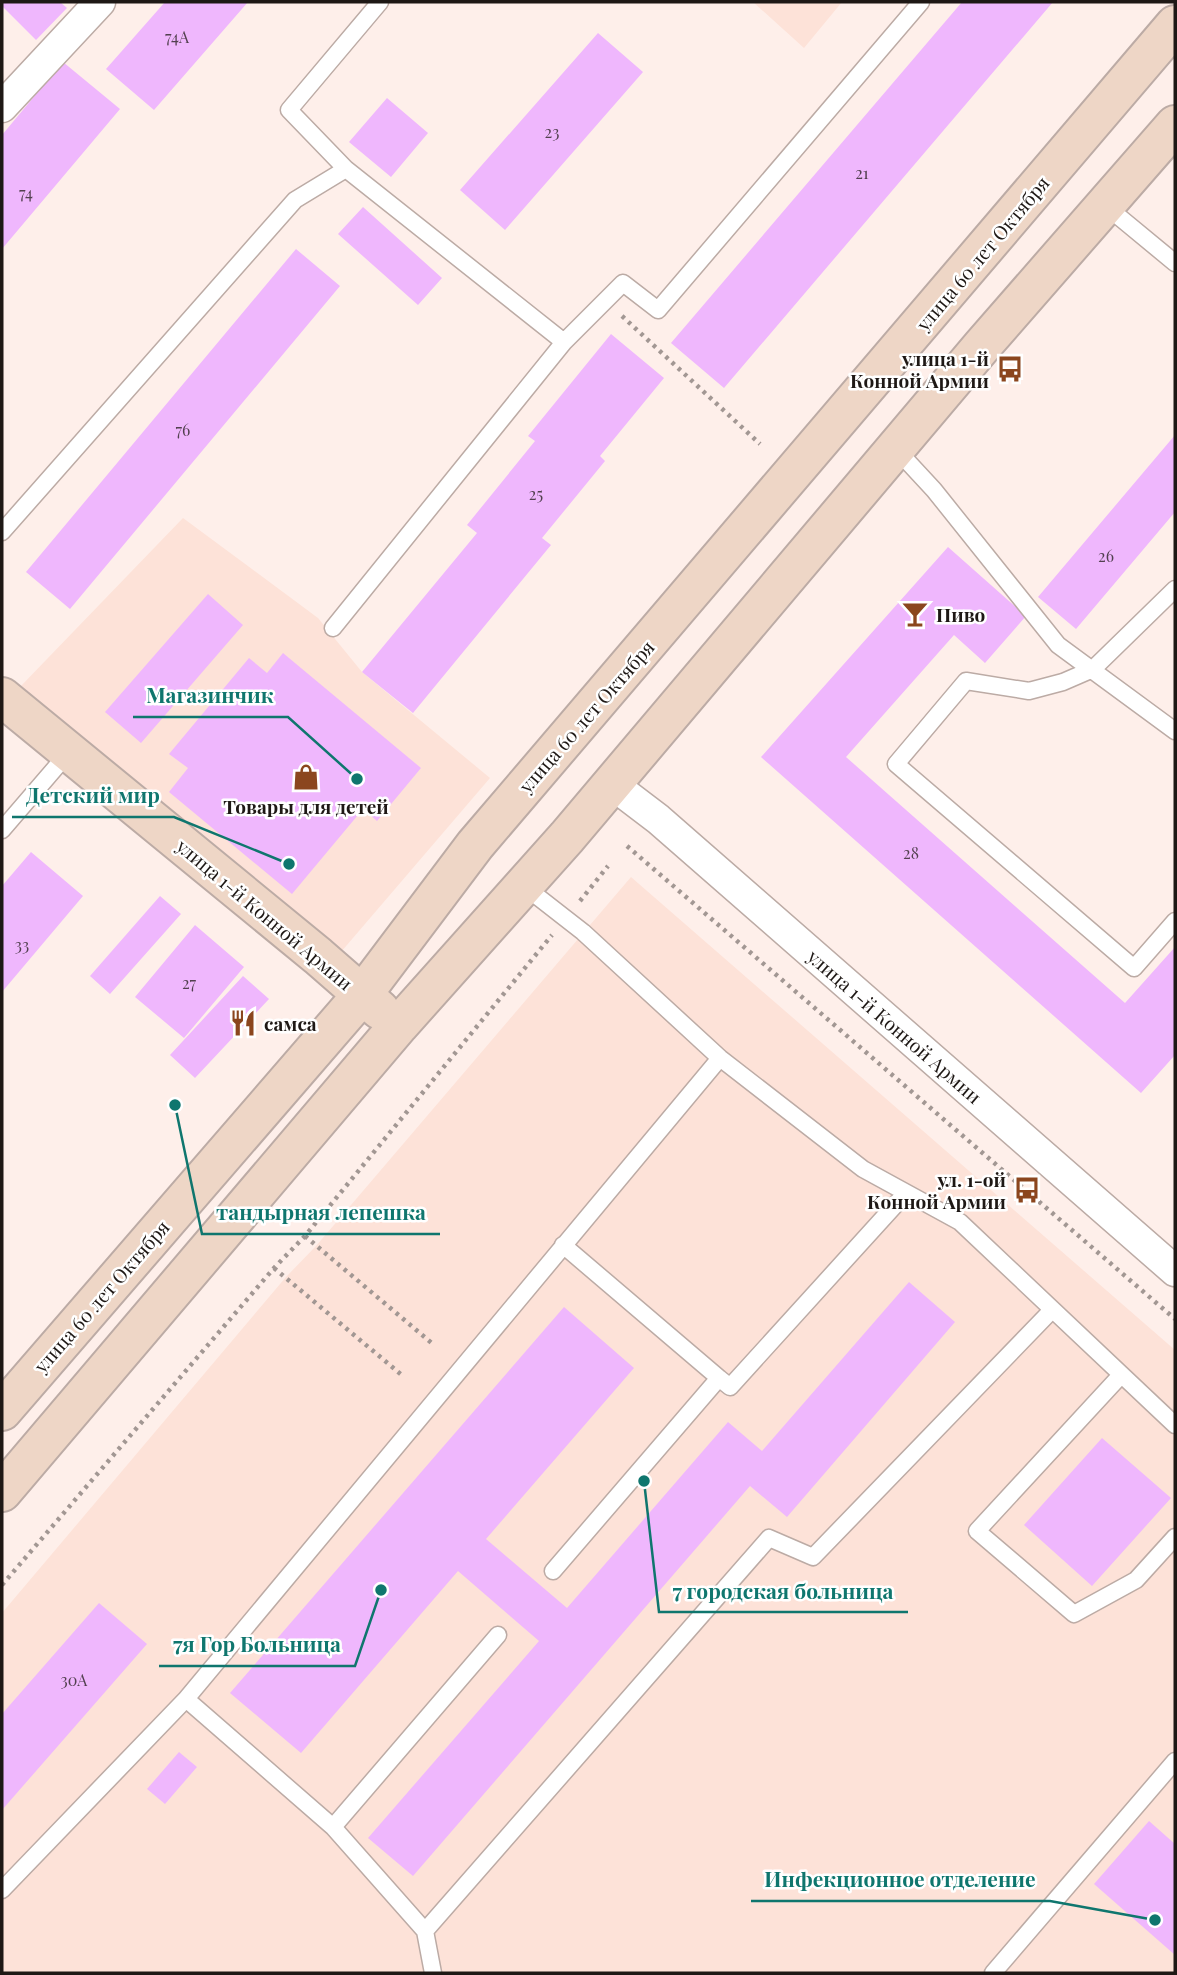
<svg xmlns="http://www.w3.org/2000/svg" width="1177" height="1975" font-family="'Playfair Display',serif">
  <rect width="100%" height="100%" fill="#feefea"/>
  <path fill="#fde2d8" d="M753 2H842L804 48Z
    M183 518 318 618 362 672 490 778 335 959 20 687Z
    M631 877 1175 1350V1973H2V1613L286 1277 316 1246Z"/>
  <path fill="#efb7fd" d="M2 2H60L67 8 36 40 2 6Z
    M165 2H248L154 110 106 69Z
    M962 2H1053L724 388 671 343Z
    M598 33 643 72 505 230 460 190Z
    M63 62 120 109 2 249V135Z
    M387 98 428 133 391 177 349 142Z
    M363 207 442 278 418 305 338 234Z
    M296 249 340 286 70 609 26 572Z
    M611 334 664 378 600 456 605 461 542 538 551 545 413 713 362 672 477 533 467 525 535 441 528 436Z
    M1175 435V512L1076 629 1038 597Z
    M948 547 1026 616 985 663 954 635 846 757 1125 1003 1175 947V1055L1141 1093 761 757Z
    M208 594 243 625 141 743 105 712Z
    M283 653 421 768 377 821 363 809 292 894 169 792 188 768 169 754 249 658 267 673Z
    M31 852 83 896 2 992V886Z
    M160 896 181 914 110 994 90 976Z
    M195 925 244 967 184 1038 135 997Z
    M243 976 269 999 195 1078 170 1055Z
    M909 1282 955 1322 787 1517 750 1486 413 1876 368 1838 539 1641 458 1571 301 1753 230 1693 564 1307 634 1368 486 1539 567 1608 728 1422 762 1451Z
    M1102 1438 1171 1498 1092 1586 1024 1525Z
    M99 1603 147 1644 2 1810V1714Z
    M179 1752 197 1767 165 1804 147 1789Z
    M1149 1821 1175 1844V1955L1094 1884Z"/>
  <g fill="none" stroke-linecap="round" stroke-linejoin="round">
    <g stroke="#bcaba5" stroke-width="19">
      <path id="lane" d="M346 169 289 110 380 2
        M1106 206 1175 263
        M896 449 934 490 1058 645 1175 731
        M2 532 295 200 346 169 564 342
        M1175 589 1093 669 1063 682 1029 691 966 681 896 764 1134 968 1175 921
        M333 628 564 342 623 283 658 310 921 2
        M2 830 69 752
        M524 886 583 932 720 1058 863 1169 960 1222 1175 1425
        M1121 1375 977 1531 1074 1614 1136 1580 1175 1537
        M719 1378 730 1387 906 1193
        M553 1571 719 1378 563 1245
        M186 1699 720 1058
        M333 1827 498 1635
        M2 1890 186 1699 333 1827 425 1931 769 1538 813 1557 1052 1310
        M425 1931 433 1973
        M993 1973 1175 1761"/>
    </g>
    <g stroke="#bcaba5" stroke-width="33">
      <path id="street" d="M2 107 100 2
        M612 784 658 819 1175 1271"/>
    </g>
    <g stroke="#bcaba5" stroke-width="42">
      <path id="secondary" d="M2 697 318 956 380 1010
        M2 1411 362 995 475 845 1175 25
        M2 1492 399 1025 567 837 982 346 1175 125"/>
    </g>
    <path stroke="#a29793" stroke-width="4.5" stroke-dasharray="3.5 5" stroke-linecap="butt" d="M622 316 760 444
      M627 846 1175 1319
      M580 901 608 866
      M305 1236 434 1345
      M274 1268 403 1376
      M2 1585 274 1268 305 1236 552 935"/>
    <use href="#lane" stroke="#fff" stroke-width="16"/>
    <use href="#street" stroke="#fff" stroke-width="30"/>
    <use href="#secondary" stroke="#eed6c6" stroke-width="38"/>
  </g>
  <defs>
    <g id="bus-bare" transform="scale(2.1)"><path d="M-5-6H5V4H4V6H2V4H-2V6H-4V4H-5ZM-3.5-4V0h7V-4ZM-3.5 1.2v1.5H-2V1.2ZM2 1.2v1.5H3.5V1.2Z" fill="#8b461e" stroke="#fff" stroke-width="2.5" paint-order="stroke"/></g>
    <g id="bar-bare" transform="scale(2.1)"><path d="M-6-5H6L.8 .8V4.5H3.5V6h-7V4.5H-.8V.8Z" fill="#8b461e" stroke="#fff" stroke-width="2.5" paint-order="stroke"/></g>
    <g id="shop-bare" transform="scale(2.1)"><path d="M-5-2.5h2.3a2.7 3.5 0 0 1 5.4 0H5L5.5 6h-11ZM-1.5-2.5h3a1.5 2.3 0 0 0-3 0Z" fill="#8b461e" stroke="#fff" stroke-width="2.5" paint-order="stroke"/></g>
    <g id="restaurant-bare" transform="scale(2.1)"><path d="M-5-6h1v4h1v-4h1v4h1v-4h1v5L-1.5 .5V6h-2V.5L-5-1ZM5-6V6H3V1.5H1.5Q1.5-4 5-6Z" fill="#8b461e" stroke="#fff" stroke-width="2.5" paint-order="stroke"/></g>
  </defs>
  <g fill-rule="evenodd">
    <use href="#bus-bare" x="1010" y="369"/>
    <use href="#bar-bare" x="915" y="614"/>
    <use href="#shop-bare" x="306" y="777"/>
    <use href="#restaurant-bare" x="243" y="1023"/>
    <use href="#bus-bare" x="1027" y="1190"/>
  </g>
  <g text-anchor="middle" dominant-baseline="central" stroke-width="5" stroke-linejoin="round" paint-order="stroke">
    <g font-size="16" fill="#52404f">
      <text x="177" y="36">74А</text>
      <text x="552" y="131">23</text>
      <text x="862" y="172">21</text>
      <text x="26" y="192">74</text>
      <text x="183" y="429">76</text>
      <text x="536" y="493">25</text>
      <text x="1106" y="555">26</text>
      <text x="911" y="852">28</text>
      <text x="22" y="944">33</text>
      <text x="189" y="982">27</text>
      <text x="74" y="1679">30А</text>
    </g>
    <g font-size="19" fill="#1e1815" stroke="#fff">
      <text transform="translate(982 253) rotate(-50)">улица 60 лет Октября</text>
      <text transform="translate(586 716) rotate(-49)">улица 60 лет Октября</text>
      <text transform="translate(265 914) rotate(40)">улица 1-й Конной Армии</text>
      <text transform="translate(895 1026) rotate(41)">улица 1-й Конной Армии</text>
      <text transform="translate(101 1296) rotate(-49)">улица 60 лет Октября</text>
    </g>
    <g font-size="19" font-weight="bold" fill="#1e1815" stroke="#fff" text-anchor="end">
      <text x="989" y="358">улица 1-й<tspan x="989" dy="22">Конной Армии</tspan></text>
      <text x="936" y="614" text-anchor="start">Пиво</text>
      <text x="306" y="806" text-anchor="middle">Товары для детей</text>
      <text x="264" y="1023" text-anchor="start">самса</text>
      <text x="1006" y="1179">ул. 1-ой<tspan x="1006" dy="22">Конной Армии</tspan></text>
    </g>
  </g>
  <path fill="none" stroke="#0f766e" stroke-width="2.5" d="M357 779L288 717H133M289 864L174 817H12M175 1105L202 1234H440M644 1481L659 1612H908M381 1590L355 1666H159M1155 1920L1050 1901H751"/>
  <g fill="#0f766e" stroke="#fff" stroke-width="2.5">
    <circle cx="357" cy="779" r="7"/>
    <circle cx="289" cy="864" r="7"/>
    <circle cx="175" cy="1105" r="7"/>
    <circle cx="644" cy="1481" r="7"/>
    <circle cx="381" cy="1590" r="7"/>
    <circle cx="1155" cy="1920" r="7"/>
  </g>
  <g font-size="21" text-anchor="middle" font-weight="bold" fill="#0f766e" stroke="#fff" stroke-width="5" stroke-linejoin="round" paint-order="stroke">
    <text x="210" y="703">Магазинчик</text>
    <text x="93" y="803">Детский мир</text>
    <text x="321" y="1220">тандырная лепешка</text>
    <text x="783" y="1599">7 городская больница</text>
    <text x="257" y="1652">7я Гор Больница</text>
    <text x="900" y="1887">Инфекционное отделение</text>
  </g>
  <rect width="1177" height="1975" fill="none" stroke="#1e1815" stroke-width="7"/>
</svg>
